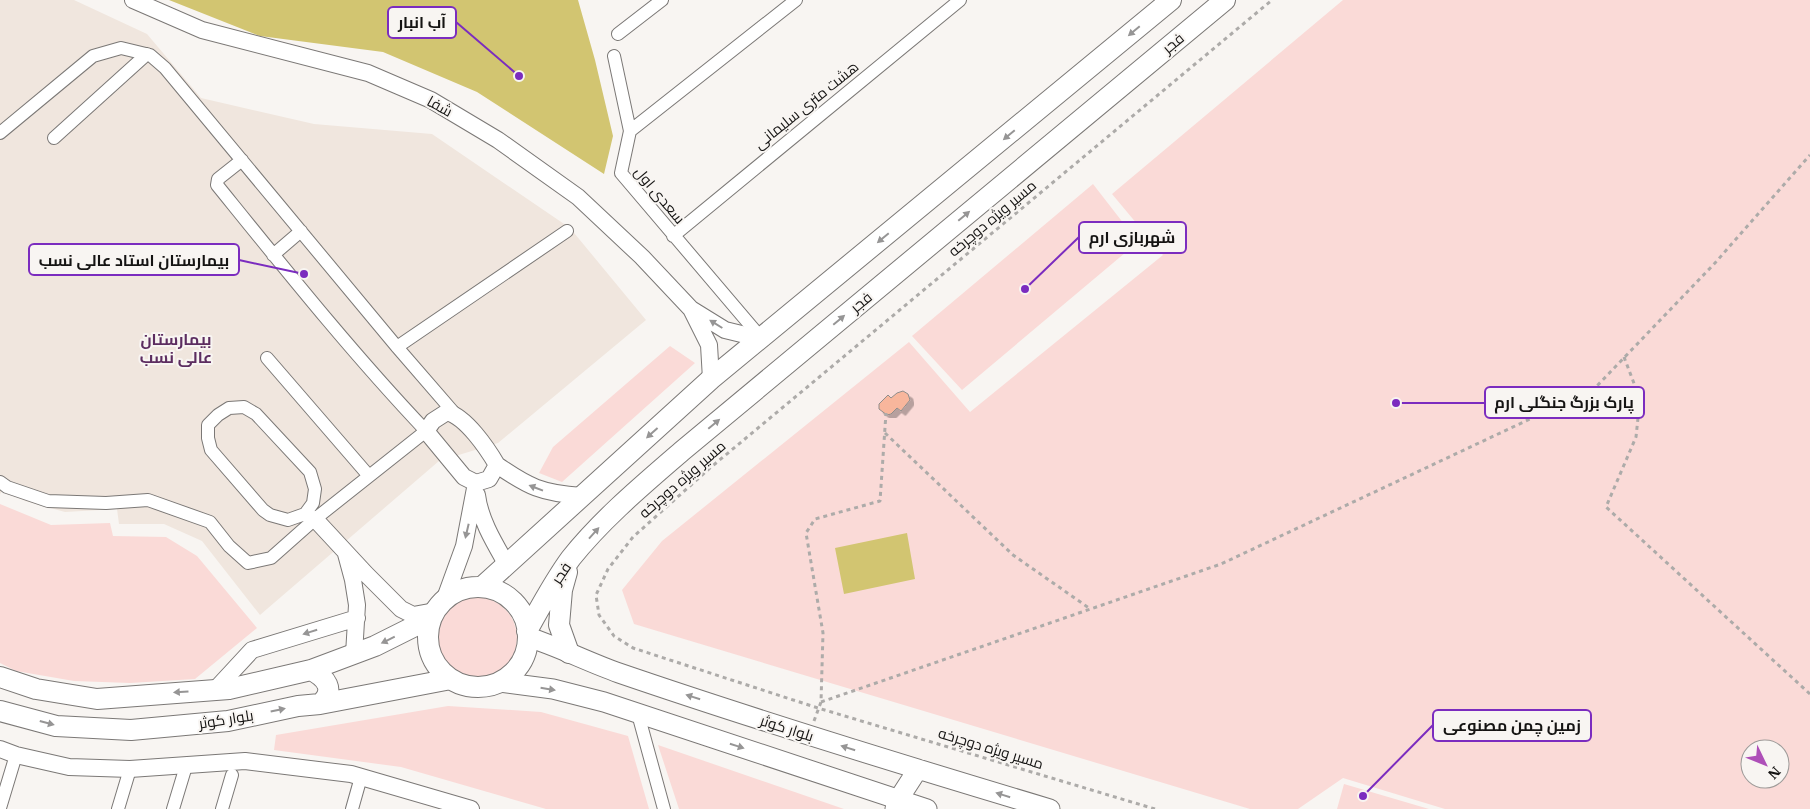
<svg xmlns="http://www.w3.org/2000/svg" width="1810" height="809" font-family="'IBM Plex Serif',Cairo,serif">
  <defs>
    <filter id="shadow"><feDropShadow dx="4.5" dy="4.5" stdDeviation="0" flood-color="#0004"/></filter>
  </defs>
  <rect width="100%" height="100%" fill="#f8f5f2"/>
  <path fill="#f0e6de" d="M0 0H74L147 34 201 98 314 124 432 134 570 228 646 320 498 443 439 461 260 615 202 541 164 524H119L117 509 65 512 25 501 3 490 0 494Z"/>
  <path fill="#fadad7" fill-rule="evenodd" d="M1343 0H1810V809H1445L1343 778 1298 809H1250L634 624 622 590 662 541 909 342 970 412 1163 255 1112 194ZM1750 749H1780V779H1750Z
    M1093 184 1138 242 962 390 912 336Z
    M670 346 695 363 562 482 539 473 553 447Z
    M0 504 51 525 110 523 113 536 166 537 197 556 257 628 195 679 130 683 74 681 16 671 0 663Z
    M435 638a41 41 0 1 1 82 0a41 41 0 1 1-82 0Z
    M448 706 541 712 628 736 649 809H546L401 767 274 750 276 735Z
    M658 745 844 809H679Z
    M1344 784 1429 809H1337Z"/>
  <path fill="#d2c571" d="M169 0H578L595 60 613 136 604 174 477 92 383 52 260 36Z
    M907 533 915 579 844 594 835 548Z"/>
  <path fill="#f8b69c" stroke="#908d8b" filter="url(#shadow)" d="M903 391 908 394 910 400 901 411 897 408 891 414 887 415 879 409V404L888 395 891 398 897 393Z"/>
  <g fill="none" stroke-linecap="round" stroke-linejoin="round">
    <g stroke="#7b7876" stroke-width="14">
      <path id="minor" d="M618 34 662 0
        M614 56 630 131
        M0 133 93 56 121 48 150 55 165 68 397 347 455 414
        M54 138 147 54
        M673 236 960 0
        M273 255 301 231
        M762 339 621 173 630 131 796 0
        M397 347 567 231
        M267 358 369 476
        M244 407 256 414 310 472 315 489 313 503 305 514 288 520 270 515 263 510 211 450 208 438V425L218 415 229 408Z
        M0 482 7 487 48 501 106 503 148 500 210 522 229 546 248 563 271 558 315 519 426 431C352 353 285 269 217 185L218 179 242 160
        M638 714 664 809
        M0 808 16 755
        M118 809 130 769
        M173 809 186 766
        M222 809 232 775
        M352 809 361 777"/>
    </g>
    <g stroke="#7b7876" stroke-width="18">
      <path id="tertiary" d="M133 0 202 30 368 73 431 100 498 140 578 197 642 257 691 309
        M711 379 709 345 691 309 725 330 762 339
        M447 412C466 417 487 448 497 465L489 479 476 483 464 477 426 431 433 421Z
        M497 465C529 487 541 493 582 496
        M477 495C480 520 495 544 507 565
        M315 519 366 574 401 609 413 615 435 611
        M346 554 353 580 357 605 354 654
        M444 601 464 546 476 483
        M215 690 252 650 357 618
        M0 749 16 755 69 767 130 769 245 761 351 774 471 809"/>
    </g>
    <g stroke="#7b7876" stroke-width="21">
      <path id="secondary" d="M528 637C559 647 588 662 619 673 762 722 906 766 1050 809
        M500 682 553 689 604 702 927 809
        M895 809 898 800 918 769"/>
    </g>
    <g stroke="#7b7876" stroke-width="22">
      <path id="primary" d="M567 572 562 590 559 625 569 653
        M482 587 711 379 1171 0
        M428 637a50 50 0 1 1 100 0a50 50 0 1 1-100 0Z
        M527 631C541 606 554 581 571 558 603 518 644 484 682 451L1225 0
        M311 670C325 677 337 690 320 704
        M0 677 36 689 97 699 229 689 311 670 375 646 431 618
        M0 711 56 726 131 730 228 721 298 706 320 704 451 679"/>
    </g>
    <path stroke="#adaba9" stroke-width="3" stroke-dasharray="4 4" stroke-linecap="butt" d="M1624 357 1640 399 1636 437 1606 507 1810 694
      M885 433 1013 555 1089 608
      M821 702 1221 564 1594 389 1715 263 1810 155
      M814 721 821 702 823 633 806 533 815 519 880 501 886 413
      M1155 809 818 708 633 648 614 636 599 615 596 595 608 569 633 537 710 468 1272 0"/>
    <use href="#minor" stroke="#fff" stroke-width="12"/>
    <use href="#tertiary" stroke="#fff" stroke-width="16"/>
    <use href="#secondary" stroke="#fff" stroke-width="19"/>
    <use href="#primary" stroke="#fff" stroke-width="20"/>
  </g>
  <defs><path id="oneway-solid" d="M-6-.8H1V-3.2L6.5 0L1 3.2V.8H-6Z" transform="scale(1.25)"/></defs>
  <g fill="#969595">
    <use href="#oneway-solid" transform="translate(1134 31) rotate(140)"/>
    <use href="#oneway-solid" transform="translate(1009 135) rotate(140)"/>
    <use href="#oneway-solid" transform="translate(964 216) rotate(-40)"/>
    <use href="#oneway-solid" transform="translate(883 238) rotate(140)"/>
    <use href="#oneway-solid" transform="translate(839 320) rotate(-40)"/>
    <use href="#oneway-solid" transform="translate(716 324) rotate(-148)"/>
    <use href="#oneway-solid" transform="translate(714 424) rotate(-40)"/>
    <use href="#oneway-solid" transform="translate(652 433) rotate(138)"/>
    <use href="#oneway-solid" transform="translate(536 488) rotate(-159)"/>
    <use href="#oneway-solid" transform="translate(467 531) rotate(103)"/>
    <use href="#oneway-solid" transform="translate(594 533) rotate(-48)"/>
    <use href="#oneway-solid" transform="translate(310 632) rotate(163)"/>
    <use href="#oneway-solid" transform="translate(388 640) rotate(154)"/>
    <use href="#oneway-solid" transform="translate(548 689) rotate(9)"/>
    <use href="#oneway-solid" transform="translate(181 692) rotate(176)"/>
    <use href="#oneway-solid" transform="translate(693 697) rotate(-162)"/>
    <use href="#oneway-solid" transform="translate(278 710) rotate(-12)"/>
    <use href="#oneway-solid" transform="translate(47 723) rotate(15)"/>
    <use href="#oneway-solid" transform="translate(737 746) rotate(18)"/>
    <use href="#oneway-solid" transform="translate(848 748) rotate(-163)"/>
    <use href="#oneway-solid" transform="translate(1003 795) rotate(-163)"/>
  </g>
  <g text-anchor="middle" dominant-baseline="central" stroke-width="4" stroke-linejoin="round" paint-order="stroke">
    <g font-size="15" fill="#151413" stroke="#f8f5f2">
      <text transform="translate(1173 43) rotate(-40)">فجر</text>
      <text transform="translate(806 105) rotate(-39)">هشت متری سلیمانی</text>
      <text transform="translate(440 106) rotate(29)">شفا</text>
      <text transform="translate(660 195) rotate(50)">سعدی اول</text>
      <text transform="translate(992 218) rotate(-40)">مسیر ویژه دوچرخه</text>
      <text transform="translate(861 302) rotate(-40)">فجر</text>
      <text transform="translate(682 479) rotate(-41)">مسیر ویژه دوچرخه</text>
      <text transform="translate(561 573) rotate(-56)">فجر</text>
      <text transform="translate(226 719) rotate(-9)">بلوار کوثر</text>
      <text transform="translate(787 728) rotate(18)">بلوار کوثر</text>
      <text transform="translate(991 748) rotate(17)">مسیر ویژه دوچرخه</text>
    </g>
    <g font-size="16" font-weight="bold" fill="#5c2d60" stroke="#f8f5f2">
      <text x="176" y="339">بیمارستان<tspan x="176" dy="18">عالی نسب</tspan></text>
    </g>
  </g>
  <path fill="none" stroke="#7b2cbf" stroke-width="2" d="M519 76L456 22M1025 289L1079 237M304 274L239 260M1396 403L1485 403M1363 796L1433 725"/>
  <g fill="#7b2cbf" stroke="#f8f5f2" stroke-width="2">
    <circle cx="519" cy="76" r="5"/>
    <circle cx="1025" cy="289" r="5"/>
    <circle cx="304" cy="274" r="5"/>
    <circle cx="1396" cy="403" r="5"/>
    <circle cx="1363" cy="796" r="5"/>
  </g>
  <g fill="#f8f5f2" stroke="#7b2cbf" stroke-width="2">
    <rect x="388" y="7" width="68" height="31" rx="5"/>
    <rect x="1079" y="222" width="107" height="31" rx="5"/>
    <rect x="29" y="244" width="210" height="31" rx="5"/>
    <rect x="1485" y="387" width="159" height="31" rx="5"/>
    <rect x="1433" y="710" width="158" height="31" rx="5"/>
  </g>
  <g font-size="16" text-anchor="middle" font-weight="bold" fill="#151413">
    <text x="422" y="28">آب انبار</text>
    <text x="1132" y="243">شهربازی ارم</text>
    <text x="134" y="266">بیمارستان استاد عالی نسب</text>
    <text x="1564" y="408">پارک بزرگ جنگلی ارم</text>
    <text x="1512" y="731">زمین چمن مصنوعی</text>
  </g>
  <g transform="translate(1765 764) rotate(133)"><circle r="24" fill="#f8f5f2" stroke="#9d9b99"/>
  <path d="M0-4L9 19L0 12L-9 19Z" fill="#ae4fb8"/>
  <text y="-8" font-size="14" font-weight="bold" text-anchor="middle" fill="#151413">N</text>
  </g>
</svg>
